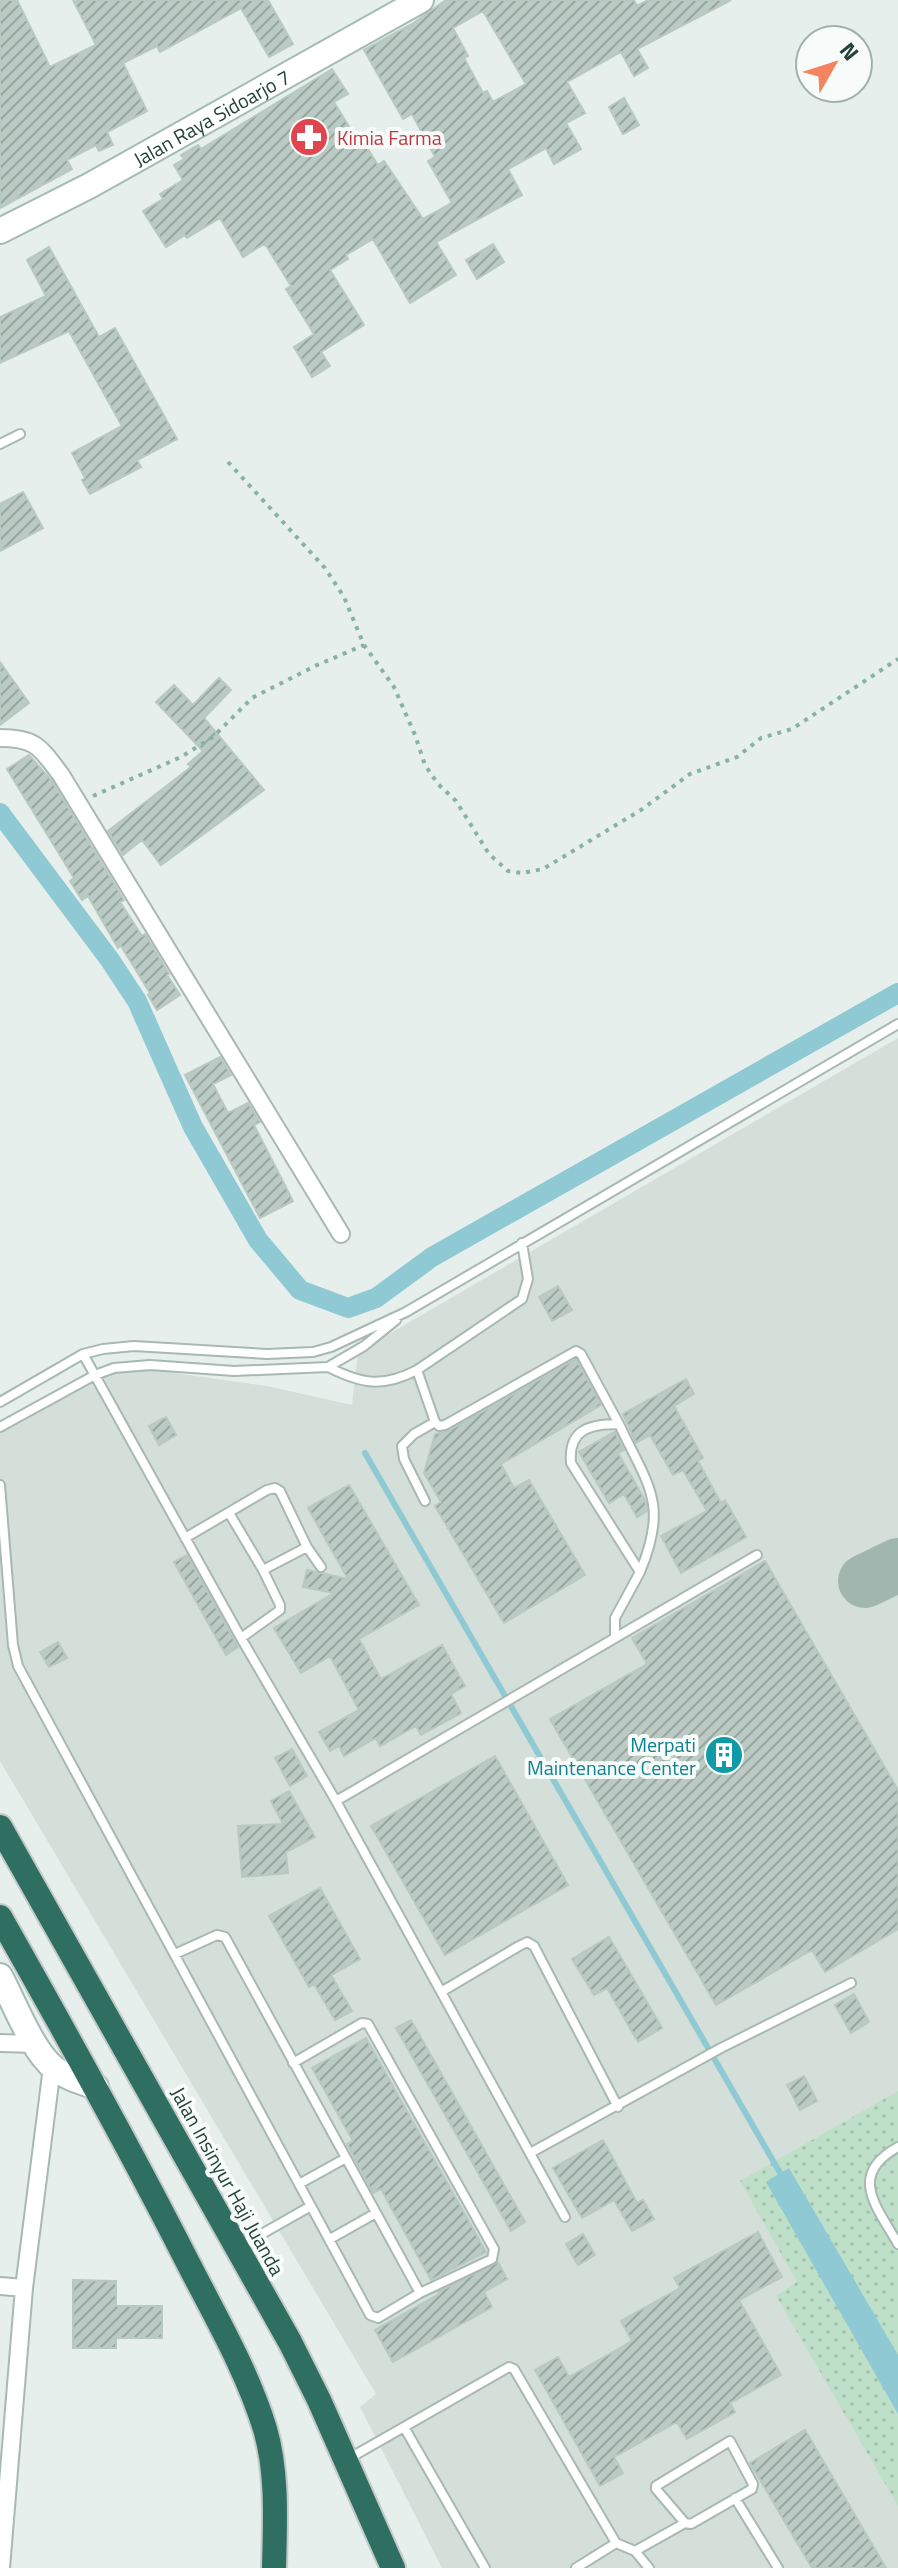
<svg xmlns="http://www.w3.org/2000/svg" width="898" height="2568" font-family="'Titillium Web',sans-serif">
  <defs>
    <pattern id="grass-dots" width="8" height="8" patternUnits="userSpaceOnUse" patternTransform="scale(2)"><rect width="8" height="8" fill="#bfe0c8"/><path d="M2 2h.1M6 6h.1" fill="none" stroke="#a4c1ad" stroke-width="1.8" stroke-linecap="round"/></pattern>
    <pattern id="building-hatch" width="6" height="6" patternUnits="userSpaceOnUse" patternTransform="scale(2)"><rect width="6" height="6" fill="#bbcac4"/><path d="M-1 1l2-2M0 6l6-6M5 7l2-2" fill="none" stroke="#98a6a0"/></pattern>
  </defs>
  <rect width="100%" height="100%" fill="#e6efeb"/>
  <path fill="#d4dfda" d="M898 1038V2568H442L360 2407 376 2394 0 1761V1432L110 1371H160L267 1386 352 1405 358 1352Z"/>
  <path fill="url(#grass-dots)" d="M898 2091V2506L776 2296 797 2282 740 2181Z"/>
  <path fill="#8ec9d4" d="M789 2168 898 2355V2414L766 2182Z"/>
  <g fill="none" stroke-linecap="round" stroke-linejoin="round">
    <path stroke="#8ec9d4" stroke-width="6" d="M365 1453 783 2178"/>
    <path stroke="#8ec9d4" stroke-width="20" d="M0 813 110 960 137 1001 193 1127 258 1240 300 1290 348 1308 376 1298 432 1257 898 993"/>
    <path stroke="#a2b6b0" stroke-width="54" d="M865 1581 898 1565"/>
  </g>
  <path fill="url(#building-hatch)" stroke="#b8c9c2" stroke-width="2" fill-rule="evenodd" d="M0 0H17L50 67 96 45 73 0H268L293 44 269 57 241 8 160 52 157 46 123 63 147 111 107 132 113 145 99 151 96 145 67 160 72 169 0 208Z
    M446 0H634L637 6 648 0H731L637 49 648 68 634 76 621 52 567 82 585 113 566 123 581 149 554 164 546 148 508 169 522 195 436 242 456 275 410 303 373 239 346 255 348 259 330 270 364 325 321 352 330 366 312 377 294 347 314 334 286 289 291 286 267 247 264 244 243 257 220 218 187 238 185 235 166 247 143 211 163 199 160 194 183 180 174 165 184 159 181 155 198 145 201 149 332 69 348 94 334 102 357 140 361 138 378 165 384 161 423 219 452 203 428 161 435 157 412 114 403 119 364 50 412 24ZM483 11 526 84 493 102 487 91 483 93 464 58 468 56 453 28Z
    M624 98 639 125 623 134 609 107Z
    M493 244 504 262 477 279 466 260Z
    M49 247 99 337 115 328 177 439 137 460 141 467 90 494 82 480 85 478 72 453 122 426 69 331 0 363V317L46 296 27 260Z
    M23 492 43 528 0 551V504Z
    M0 662 29 703 0 725Z
    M219 678 231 690 204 718 264 790 161 865 142 840 123 855 108 831 191 767 188 764 203 751 156 702 174 685 193 705Z
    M29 755 52 781 124 900 120 902 142 936 145 934 169 974 167 975 180 995 157 1010 148 995 150 993 121 946 118 948 88 896 82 900 70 881 74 878 7 769Z
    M220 1057 231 1075 213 1084 228 1113 248 1103 260 1122 254 1125 293 1201 260 1218 185 1075Z
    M558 1286 572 1310 552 1321 539 1297Z
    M576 1359 601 1405 501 1464 514 1488 529 1480 585 1575 504 1623 435 1506 441 1502 424 1473 435 1434 448 1431Z
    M686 1379 694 1394 674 1406 703 1458 698 1461 721 1503 725 1500 746 1537 681 1573 661 1536 707 1511 683 1470 673 1475 650 1435 636 1443 623 1414Z
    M166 1417 176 1435 159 1445 149 1426Z
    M615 1432 624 1450 618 1453 645 1500 647 1511 637 1517 624 1494 609 1503 579 1452Z
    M349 1485 419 1605 359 1639 381 1679 442 1645 465 1686 451 1694 461 1713 421 1735 416 1726 380 1746 376 1738 344 1756 339 1746 330 1751 319 1732 359 1710 330 1656 301 1673 274 1628 334 1593 303 1587 307 1570 348 1579 308 1508Z
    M187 1555 238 1647 226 1655 174 1562Z
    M765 1561 898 1790V1929L825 1972 812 1950 716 2005 550 1719 647 1664 632 1638Z
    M58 1642 67 1658 49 1667 40 1652Z
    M292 1749 307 1776 290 1786 275 1758Z
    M495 1756 568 1885 445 1955 371 1826Z
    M289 1791 315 1837 286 1852 288 1873 242 1877 238 1826 283 1824 271 1801Z
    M320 1888 360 1959 331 1975 352 2011 335 2020 314 1984 309 1987 269 1916Z
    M609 1937 662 2028 638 2042 607 1988 594 1995 572 1959Z
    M854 1994 869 2022 851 2033 835 2005Z
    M411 2020 525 2222 511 2231 396 2028Z
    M366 2038 486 2252 431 2280 381 2189 373 2193 347 2144 353 2141 312 2068Z
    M804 2076 817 2101 800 2110 787 2085Z
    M603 2140 637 2203 643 2200 654 2219 632 2231 614 2200 582 2218 553 2168Z
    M758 2232 782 2277 739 2300 781 2375 730 2403 735 2412 687 2439 677 2422 614 2457 623 2473 600 2486 535 2370 558 2357 569 2377 632 2341 621 2321 680 2288 674 2278Z
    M583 2234 595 2255 578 2265 566 2244Z
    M498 2262 507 2279 484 2292 492 2307 393 2362 375 2330 439 2294 438 2292Z
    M73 2280 116 2281V2306H162V2338H116V2348H73Z
    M805 2430 886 2568H812L750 2463Z"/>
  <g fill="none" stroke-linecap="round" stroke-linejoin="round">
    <g stroke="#a8b8b2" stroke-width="12">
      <path id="lane" d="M0 444 20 434
        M83 1354 241 1638 336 1801 565 2217
        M328 1367C362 1384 382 1388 417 1370L522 1299 528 1279 522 1243
        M417 1370 435 1422 439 1426 445 1425 576 1351 581 1354 619 1424
        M0 1402 83 1354 103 1349 134 1346 267 1354 313 1352 331 1347 406 1312 898 1024
        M0 1427 95 1375 114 1368 150 1365 234 1371 328 1367 364 1346 396 1320
        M0 1485 13 1645 18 1666 370 2315 378 2318 420 2293 492 2259 494 2249 368 2024 362 2023 293 2063
        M425 1501 404 1459 402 1446 414 1434 435 1422
        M229 1513 263 1570 307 1547
        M185 1538 267 1490 275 1488 280 1491 307 1547 321 1567
        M241 1638 280 1610V1605L263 1570
        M615 1638V1618L640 1572 571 1463C568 1429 590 1424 619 1424 648 1486 669 1503 640 1572
        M336 1801 757 1555
        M175 1954 217 1935 225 1937 420 2293
        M441 1992 519 1946 527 1942 534 1946 618 2107
        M898 2147C847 2175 877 2207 898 2244
        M532 2152 721 2048 851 1983
        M299 2184 346 2158
        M330 2239 376 2213
        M239 2247 311 2206
        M404 2427 485 2568
        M730 2441 753 2484 752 2489 691 2524 685 2523 656 2489V2486Z
        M348 2459 509 2367 514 2369 616 2543 635 2551 649 2568
        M735 2498 778 2568
        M635 2551 685 2523
        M576 2568 616 2543"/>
    </g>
    <g stroke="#a8b8b2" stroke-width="20">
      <path id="street" d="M0 738C36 738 40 747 61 775L341 1234
        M0 2043 36 2044
        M0 2286 24 2288
        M1 2568 24 2288 52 2067"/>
    </g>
    <g stroke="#a4bbb3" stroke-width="28">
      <g id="secondary">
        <path id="s1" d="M0 231 89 186 421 0"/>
        <path d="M0 1976C14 2002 32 2051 55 2069 67 2078 82 2082 96 2087"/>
      </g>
    </g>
    <g stroke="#c2cac8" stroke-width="28">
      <path id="highway" d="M0 1827 290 2342 319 2400 393 2568
        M0 1917C64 2030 127 2143 186 2259 214 2314 247 2370 265 2429 278 2473 275 2523 274 2568"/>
    </g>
    <path stroke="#86b3a5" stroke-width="4" stroke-dasharray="4 6" stroke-linecap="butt" d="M228 462 325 568 344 597 364 645 394 687 415 735 425 765 438 784 456 801 489 854 508 871 522 873 543 869 641 810 690 774 737 757 761 738 792 729 898 659
      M93 796 181 757 213 737 252 698 315 666 364 645"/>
    <use href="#lane" stroke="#fff" stroke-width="8"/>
    <use href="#street" stroke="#fff" stroke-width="16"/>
    <use href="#secondary" stroke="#fff" stroke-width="24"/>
    <use href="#highway" stroke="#2f6f62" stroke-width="24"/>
  </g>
  <defs>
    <g id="pharmacy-disc" transform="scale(2)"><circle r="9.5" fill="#e0444e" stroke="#f7fbf9"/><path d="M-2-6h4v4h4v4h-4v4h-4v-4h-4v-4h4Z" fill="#fff"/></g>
    <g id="building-disc" transform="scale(2)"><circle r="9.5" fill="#0f9aa8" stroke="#f7fbf9"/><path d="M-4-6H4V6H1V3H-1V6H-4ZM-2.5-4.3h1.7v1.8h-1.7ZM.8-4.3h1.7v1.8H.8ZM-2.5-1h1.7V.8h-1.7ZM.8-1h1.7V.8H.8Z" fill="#fff"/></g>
  </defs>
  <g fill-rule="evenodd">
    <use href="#pharmacy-disc" x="309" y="137"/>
    <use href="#building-disc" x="724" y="1755"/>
  </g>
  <g text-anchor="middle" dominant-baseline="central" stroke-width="8" stroke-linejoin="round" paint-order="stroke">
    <g font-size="20" fill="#24423a" stroke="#f7fbf9">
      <text stroke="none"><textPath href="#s1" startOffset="240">Jalan Raya Sidoarjo 7</textPath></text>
      <text transform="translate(228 2181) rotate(61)">Jalan Insinyur Haji Juanda</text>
    </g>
    <g font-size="20" fill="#be3a42" stroke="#f7fbf9" text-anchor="start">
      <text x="337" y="137">Kimia Farma</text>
    </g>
    <g font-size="20" fill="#0d838f" stroke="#f7fbf9" text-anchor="end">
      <text x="696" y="1744">Merpati<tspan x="696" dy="23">Maintenance Center</tspan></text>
    </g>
  </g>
  <g transform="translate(834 64) rotate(51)"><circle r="38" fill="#f7fbf9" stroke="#a3b1ad" stroke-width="2"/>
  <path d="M0-6L14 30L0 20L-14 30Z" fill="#f4845f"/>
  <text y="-12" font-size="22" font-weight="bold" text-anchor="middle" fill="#24423a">N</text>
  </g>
</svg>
